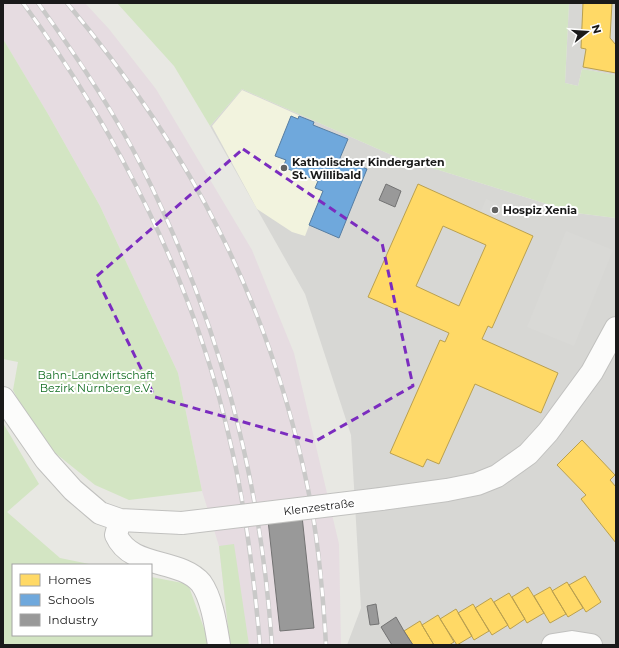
<svg xmlns="http://www.w3.org/2000/svg" width="619" height="648" font-family="Montserrat,sans-serif">
  <rect width="100%" height="100%" fill="#e8e8e3"/>
  <path fill="#d7d7d4" d="M569 3H616V75L582 69 578 86 565 83Z
    M242 89 394 156 576 213 616 218V645H347L361 608 351 435 305 294 210 126Z"/>
  <path fill="#e6dce1" d="M3 3H85L109 29 156 89 252 250 294 353 339 544 341 645H230L219 546 202 491 178 373 100 206 48 114 3 39Z"/>
  <path fill="#f2f3de" d="M242 90 314 122 313 125 348 139 340 158 336 157 305 236 292 232 257 209 212 126Z"/>
  <path fill="#d3e5c3" d="M117 3H569L565 83 578 86 582 69 616 75V218L576 213 394 156 242 89 210 126 174 66Z
    M3 39 48 114 100 206 178 373 202 491 129 500 95 485 39 440 13 390 18 362 3 359Z
    M3 423 39 484 7 512 60 558 94 565H13V635H151V577L188 584 210 645H3Z
    M234 544 249 645H230L219 546Z"/>
  <path fill="#d9d9d6" d="M486 199 509 209 504 221 481 211Z
    M566 231 613 250 574 346 527 327Z"/>
  <path fill="#ffd966" stroke="#baa04f" fill-rule="evenodd" d="M583 3H612L610 38 616 45V73L583 67 586 49 581 48Z
    M418 184 533 236 492 328 488 326 482 339 558 373 541 413 475 384 439 464 427 459 423 467 390 453 440 340 445 342 449 333 368 297ZM443 226 486 245 459 306 416 286Z
    M582 440 615 475 610 480 616 487V543L581 499 586 495 557 465Z
    M585 576 601 602 586 612 569 585Z
    M567 582 583 608 568 617 552 591Z
    M528 587 544 613 527 623 512 597Z
    M550 587 566 614 550 623 534 596Z
    M509 593 525 619 510 629 494 602Z
    M491 598 508 625 492 635 475 608Z
    M473 604 489 631 474 640 458 613Z
    M456 609 472 636 457 645 440 619Z
    M438 615 454 642 449 645H434L422 625Z
    M420 621 422 625 434 645H413L404 631Z"/>
  <path fill="#6fa8dc" stroke="#567da2" d="M291 116 298 119 299 116 314 122 313 125 348 139 340 158 367 169 339 238 309 225 323 191 315 188 318 181 283 167 286 160 275 156Z"/>
  <path fill="#999" stroke="#737373" d="M386 184 401 191 395 207 379 200Z
    M302 516 314 628 280 631 268 520Z
    M376 604 379 624 370 625 367 606Z
    M396 617 404 631 413 645H392L381 627Z"/>
  <g fill="none" stroke-linecap="round" stroke-linejoin="round">
    <g stroke="#c1c1bf" stroke-width="24">
      <path id="minor" d="M3 398 46 460 73 490 100 513 120 520 182 523
        M381 499 447 490 477 484 497 476 528 454 548 432 592 372 616 328
        M120 520 116 535C131 569 180 558 201 583 212 598 216 627 219 645
        M553 645 572 642 591 645"/>
    </g>
    <use href="#minor" stroke="#fcfcfb" stroke-width="22"/>
    <g stroke="#c9c9c8" stroke-width="4.5">
      <path id="rail" d="M23 3C118 132 195 285 230 441 246 509 254 577 260 645
        M38 3C75 54 112 108 141 165 218 319 260 472 272 645
        M67 3C191 151 271 304 309 494 319 544 323 594 326 645"/>
    </g>
    <use href="#rail" stroke="#fff" stroke-width="3" stroke-dasharray="9" stroke-linecap="butt"/>
    <g stroke="#c1c1bf" stroke-width="24" stroke-linecap="butt">
      <path id="minor-bridge" d="M182 523 381 499"/>
    </g>
    <use href="#minor-bridge" stroke="#fcfcfb" stroke-width="22"/>
  </g>
  <path fill="none" stroke="#7b2cbf" stroke-width="3" stroke-dasharray="8 5" stroke-linejoin="round" d="M243 149 382 243 413 386 314 442 155 397 96 277Z"/>
  <g fill="#626260" stroke="#fff" stroke-width="1.5">
    <circle cx="284" cy="168" r="4"/>
    <circle cx="495" cy="210" r="4"/>
  </g>
  <g text-anchor="middle" dominant-baseline="central" stroke-width="4" stroke-linejoin="round" paint-order="stroke">
    <g font-size="11" font-weight="bold" fill="#1a1a1a" stroke="#fff" text-anchor="start">
      <text x="292" y="162">Katholischer Kindergarten<tspan x="292" dy="13">St. Willibald</tspan></text>
      <text x="503" y="210">Hospiz Xenia</text>
    </g>
    <g font-size="11" fill="#126e21" stroke="#fff">
      <text x="96" y="375">Bahn-Landwirtschaft<tspan x="96" dy="13">Bezirk Nürnberg e.V.</tspan></text>
    </g>
    <g font-size="11" fill="#1a1a1a" stroke="#fff">
      <text transform="translate(319 507) rotate(-7)">Klenzestraße</text>
    </g>
  </g>
  <rect width="619" height="648" fill="none" stroke="#1a1a1a" stroke-width="8"/>
  <rect x="12" y="564" width="140" height="72" fill="#ffffff" stroke="#a3a3a3"/>
  <rect x="20" y="574" width="20" height="12" fill="#ffd966" stroke="#a3a3a3"/>
  <text x="48" y="584" font-size="12" fill="#1a1a1a">Homes</text>
  <rect x="20" y="594" width="20" height="12" fill="#6fa8dc" stroke="#a3a3a3"/>
  <text x="48" y="604" font-size="12" fill="#1a1a1a">Schools</text>
  <rect x="20" y="614" width="20" height="12" fill="#999999" stroke="#a3a3a3"/>
  <text x="48" y="624" font-size="12" fill="#1a1a1a">Industry</text>
  <g transform="translate(587 32) rotate(73)" stroke="#ffffff" stroke-width="3" paint-order="stroke">
  <path d="M0-3L7 15L0 10L-7 15Z" fill="#1a1a1a"/>
  <text y="-6" font-size="11" font-weight="bold" text-anchor="middle" fill="#1a1a1a">N</text>
  </g>
</svg>
